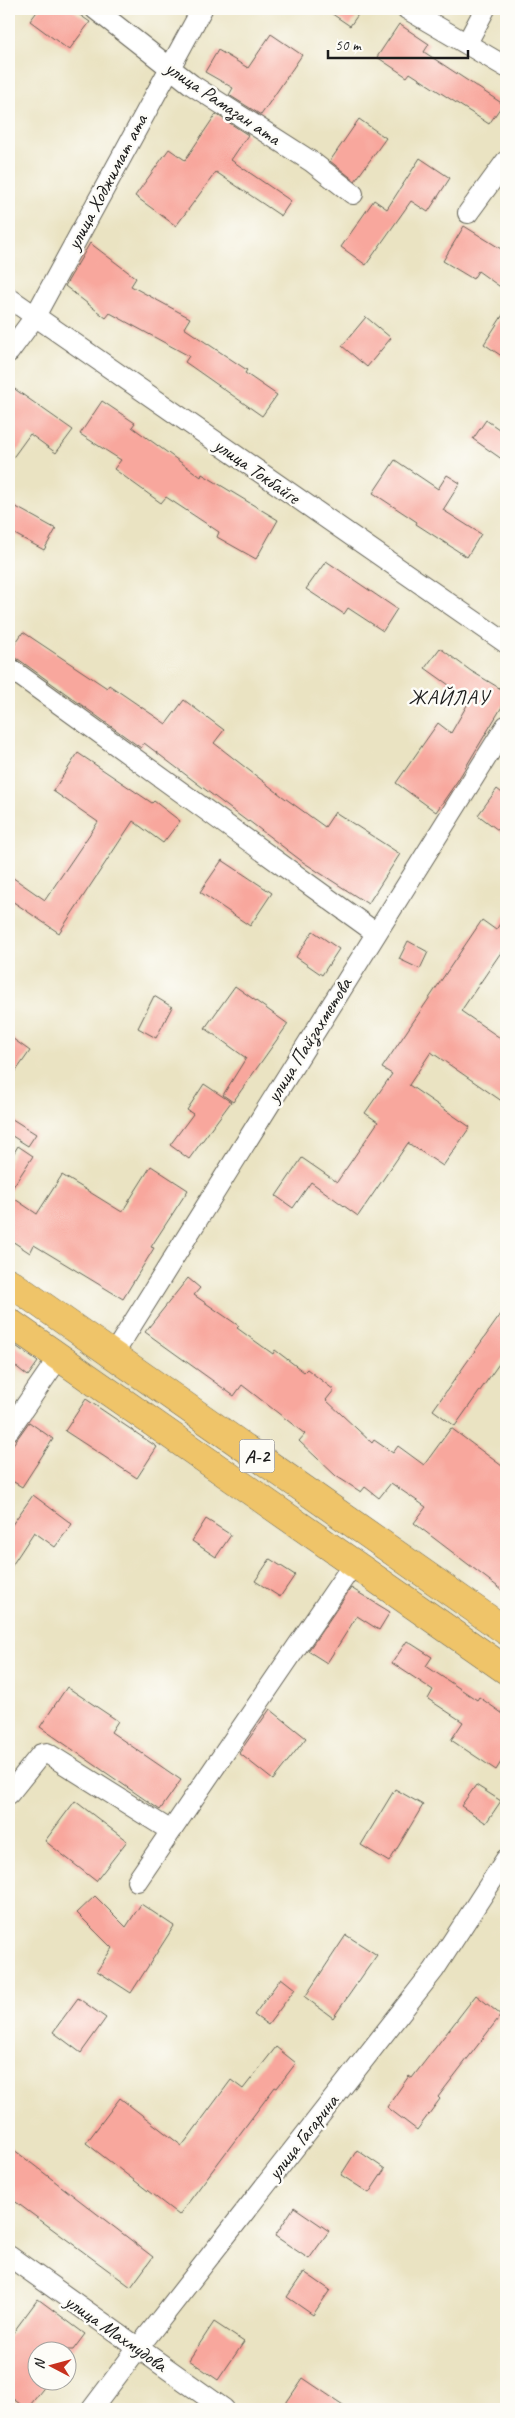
<svg xmlns="http://www.w3.org/2000/svg" width="515" height="2418" font-family="Caveat,sans-serif">
  <rect width="100%" height="100%" fill="#fdfcf7"/>
  <filter id="ink" filterUnits="userSpaceOnUse"><feTurbulence type="fractalNoise" baseFrequency=".02" numOctaves="2"/><feDisplacementMap in="SourceGraphic" scale="10" xChannelSelector="R" yChannelSelector="G"/><feConvolveMatrix kernelMatrix="1 2 1 2 8 2 1 2 1" color-interpolation-filters="sRGB"/></filter>
  <filter id="wash" filterUnits="userSpaceOnUse"><feTurbulence type="fractalNoise" baseFrequency=".0096" numOctaves="4" result="noise"/><feDisplacementMap in="SourceGraphic" scale="20" xChannelSelector="R" yChannelSelector="G"/><feGaussianBlur stdDeviation="1.12" result="paint"/><feColorMatrix in="noise" values="0 0 0 0 0 0 0 0 0 0 0 0 0 0 0 0 0 1.4 0 .05"/><feComposite in="paint" operator="in"/></filter>
  <g filter="url(#wash)">
    <rect width="100%" height="100%" fill="#eae3c2"/>
    <g id="blocks">
      <path fill="#f8a79d" d="M39 9H71L90 22 69 50 30 21Z
        M325 9H362L350 26Z
        M399 24 429 44 424 52 503 104 489 124 410 73 407 77 377 57Z
        M271 34 302 55 261 115 229 95 233 88 205 72 218 50 248 68Z
        M216 114 248 135 231 160 291 201 281 216 216 172 176 226 135 196 169 149 185 160Z
        M359 119 386 138 355 181 330 161Z
        M420 158 450 178 428 212 411 201 366 265 341 247 374 200 387 209Z
        M464 226 506 252V291L478 271 473 279 443 261Z
        M90 243 136 278 131 286 190 318 184 328 247 370 245 373 277 395 262 416 185 362 189 356 110 313 106 318 65 286Z
        M506 310V359L484 344Z
        M366 317 391 338 367 367 342 346Z
        M9 385 73 430 56 453 30 434 9 463Z
        M102 401 135 423 132 427 201 477 202 474 278 520 256 559 217 537 219 532 166 497 161 503 114 469 121 460 80 434Z
        M486 420 506 434V462L473 439Z
        M395 460 438 489 447 475 460 483 443 510 481 534 467 557 416 524 417 522 373 493Z
        M9 503 56 529 44 550 9 531Z
        M326 561 397 609 383 631 348 608 344 614 306 589Z
        M23 632 107 688 109 685 166 724 184 700 224 730 214 743 282 796 325 827 335 812 400 854 368 904 303 862 249 821 248 822 144 743 141 748 18 659 9 658V653Z
        M440 648 471 671 506 692V700L458 780 436 812 396 783 438 723 451 733 470 700 425 668Z
        M78 753 152 803 154 801 180 821 163 843 133 821 59 933 9 899V875L45 900 98 822 53 791Z
        M497 789 506 796V836L478 815Z
        M222 860 272 893 250 926 200 892Z
        M506 914V945L461 1011 506 1042V1104L431 1052 409 1085 470 1127 443 1166 408 1143 358 1216 311 1182 293 1208 276 1196 302 1158 337 1182 378 1122 365 1113 392 1074 382 1068 482 920 496 930Z
        M313 931 339 949 322 975 296 957Z
        M408 941 428 952 420 969 399 959Z
        M235 986 288 1024 233 1102 223 1095 246 1058 205 1028Z
        M154 996 172 1007 156 1038 138 1028Z
        M9 1036 30 1051 9 1081Z
        M204 1084 231 1102 189 1159 170 1145 193 1114 187 1110Z
        M9 1117 36 1134 28 1146 9 1134Z
        M18 1146 33 1156 9 1193V1161Z
        M151 1166 188 1190 151 1247 154 1248 123 1299 34 1245 30 1253 9 1239V1195L37 1214 62 1175 122 1212Z
        M188 1278 200 1288 194 1295 239 1326 237 1328 273 1354 275 1350 304 1372 307 1369 334 1390 326 1400 372 1443 374 1440 393 1453 398 1446 424 1465 451 1428 506 1469V1593L414 1523 426 1507 391 1483 379 1498 365 1487 361 1492 336 1476 299 1441 305 1434 242 1385 234 1396 145 1332Z
        M506 1307V1354L455 1426 433 1410Z
        M9 1341 38 1362 28 1376 9 1361Z
        M86 1399 157 1447 137 1478 65 1431Z
        M29 1422 53 1439 22 1487 9 1479V1450Z
        M33 1495 72 1524 55 1547 34 1532 9 1570V1529Z
        M206 1519 231 1535 216 1557 192 1541Z
        M270 1559 295 1575 280 1597 255 1581Z
        M351 1588 390 1612 379 1630 357 1616 327 1663 308 1651Z
        M407 1641 432 1657 426 1666 477 1700 479 1697 506 1716V1754L496 1770 451 1740 463 1722 428 1699 433 1690 392 1663Z
        M67 1687 118 1721 111 1732 181 1780 160 1810 40 1727Z
        M270 1709 306 1738 273 1780 239 1753Z
        M476 1785 501 1801 486 1823 461 1806Z
        M395 1789 423 1805 389 1862 361 1845Z
        M75 1801 127 1841 96 1881 45 1841Z
        M95 1896 126 1927 141 1904 174 1926 131 1993 97 1971 112 1948 77 1913Z
        M346 1935 377 1955 333 2018 305 1997Z
        M281 1978 295 1989 268 2025 254 2015Z
        M476 1995 501 2015 438 2097 440 2099 417 2130 387 2107 409 2076 412 2078Z
        M78 1998 106 2018 81 2053 53 2032Z
        M276 2047 296 2063 277 2088 275 2087 179 2215 86 2143 120 2098 182 2146 231 2080 243 2089Z
        M9 2146 153 2257 131 2287 9 2197Z
        M357 2150 385 2169 369 2193 341 2175Z
        M294 2207 329 2231 309 2259 275 2236Z
        M304 2272 330 2290 313 2315 287 2297Z
        M38 2299 85 2334 73 2350H38V2380H50L27 2409 9 2396V2338Z
        M214 2322 244 2342 218 2380 189 2360Z
        M303 2378 349 2409H282Z"/>
    </g>
  </g>
  <g filter="url(#ink)">
    <use href="#blocks" fill-opacity="0" stroke="#646256" stroke-width="1"/>
    <g fill="none" stroke-linecap="round" stroke-linejoin="round">
      <g stroke="#646256" stroke-width="22">
        <path id="minor" d="M95 9 192 85 312 162 353 194
          M407 9 506 67
          M467 43 485 9
          M468 213 506 161
          M9 298 506 643
          M9 352 34 318 202 9
          M11 669 376 933
          M113 1355 506 726
          M9 1430 59 1357
          M9 1794 41 1754 47 1753 171 1831
          M137 1881 354 1563
          M9 2256 224 2409
          M92 2409 138 2348 434 1970 506 1859"/>
      </g>
      <g stroke="#646256" stroke-width="29">
        <path id="highway" d="M9 1282 506 1631
          M9 1322 506 1670"/>
      </g>
      <use href="#minor" stroke="#fff" stroke-width="20"/>
      <use href="#highway" stroke="#efc469" stroke-width="28"/>
    </g>
  </g>
  <g text-anchor="middle" dominant-baseline="central" stroke-width="5" stroke-linejoin="round" paint-order="stroke">
    <rect fill="#fdfcf7" stroke="#605f5e" stroke-width="1" x="239.5" y="1439.5" width="35" height="33" rx="4"/>
    <g font-size="19" font-weight="bold" fill="#1c1c1c">
      <text x="257" y="1456">A-2</text>
    </g>
    <g font-size="20" fill="#1c1c1c" stroke="#fdfcf7">
      <text transform="translate(223 103) rotate(34)">улица Рамазан ата</text>
      <text transform="translate(107 182) rotate(-62)">улица Ходжимат ата</text>
      <text transform="translate(257 471) rotate(35)">улица Токбайге</text>
      <text transform="translate(309 1040) rotate(-58)">улица Пайзахметова</text>
      <text transform="translate(303 2137) rotate(-52)">улица Гагарина</text>
      <text transform="translate(116 2333) rotate(35)">улица Махмудова</text>
    </g>
    <g font-size="21" letter-spacing="1" fill="#1c1c1c" stroke="#fdfcf7">
      <text x="449" y="697">ЖАЙЛАУ</text>
    </g>
  </g>
  <rect width="515" height="2418" fill="none" stroke="#fdfcf7" stroke-width="30"/>
  <g transform="translate(52 2366) rotate(276)"><circle r="24" fill="#fdfcf7" stroke="#a3a29f"/>
  <path d="M0-4L9 19L0 12L-9 19Z" fill="#c8321e"/>
  <text y="-8" font-size="14" font-weight="bold" text-anchor="middle" fill="#1c1c1c">N</text>
  </g>
  <path d="M328 50v8h140v-8" fill="none" stroke="#1c1c1c" stroke-width="2.5"/>
  <text x="335" y="50" font-size="15" fill="#1c1c1c" stroke="#fdfcf7" stroke-width="4" paint-order="stroke">50 m</text>
</svg>
